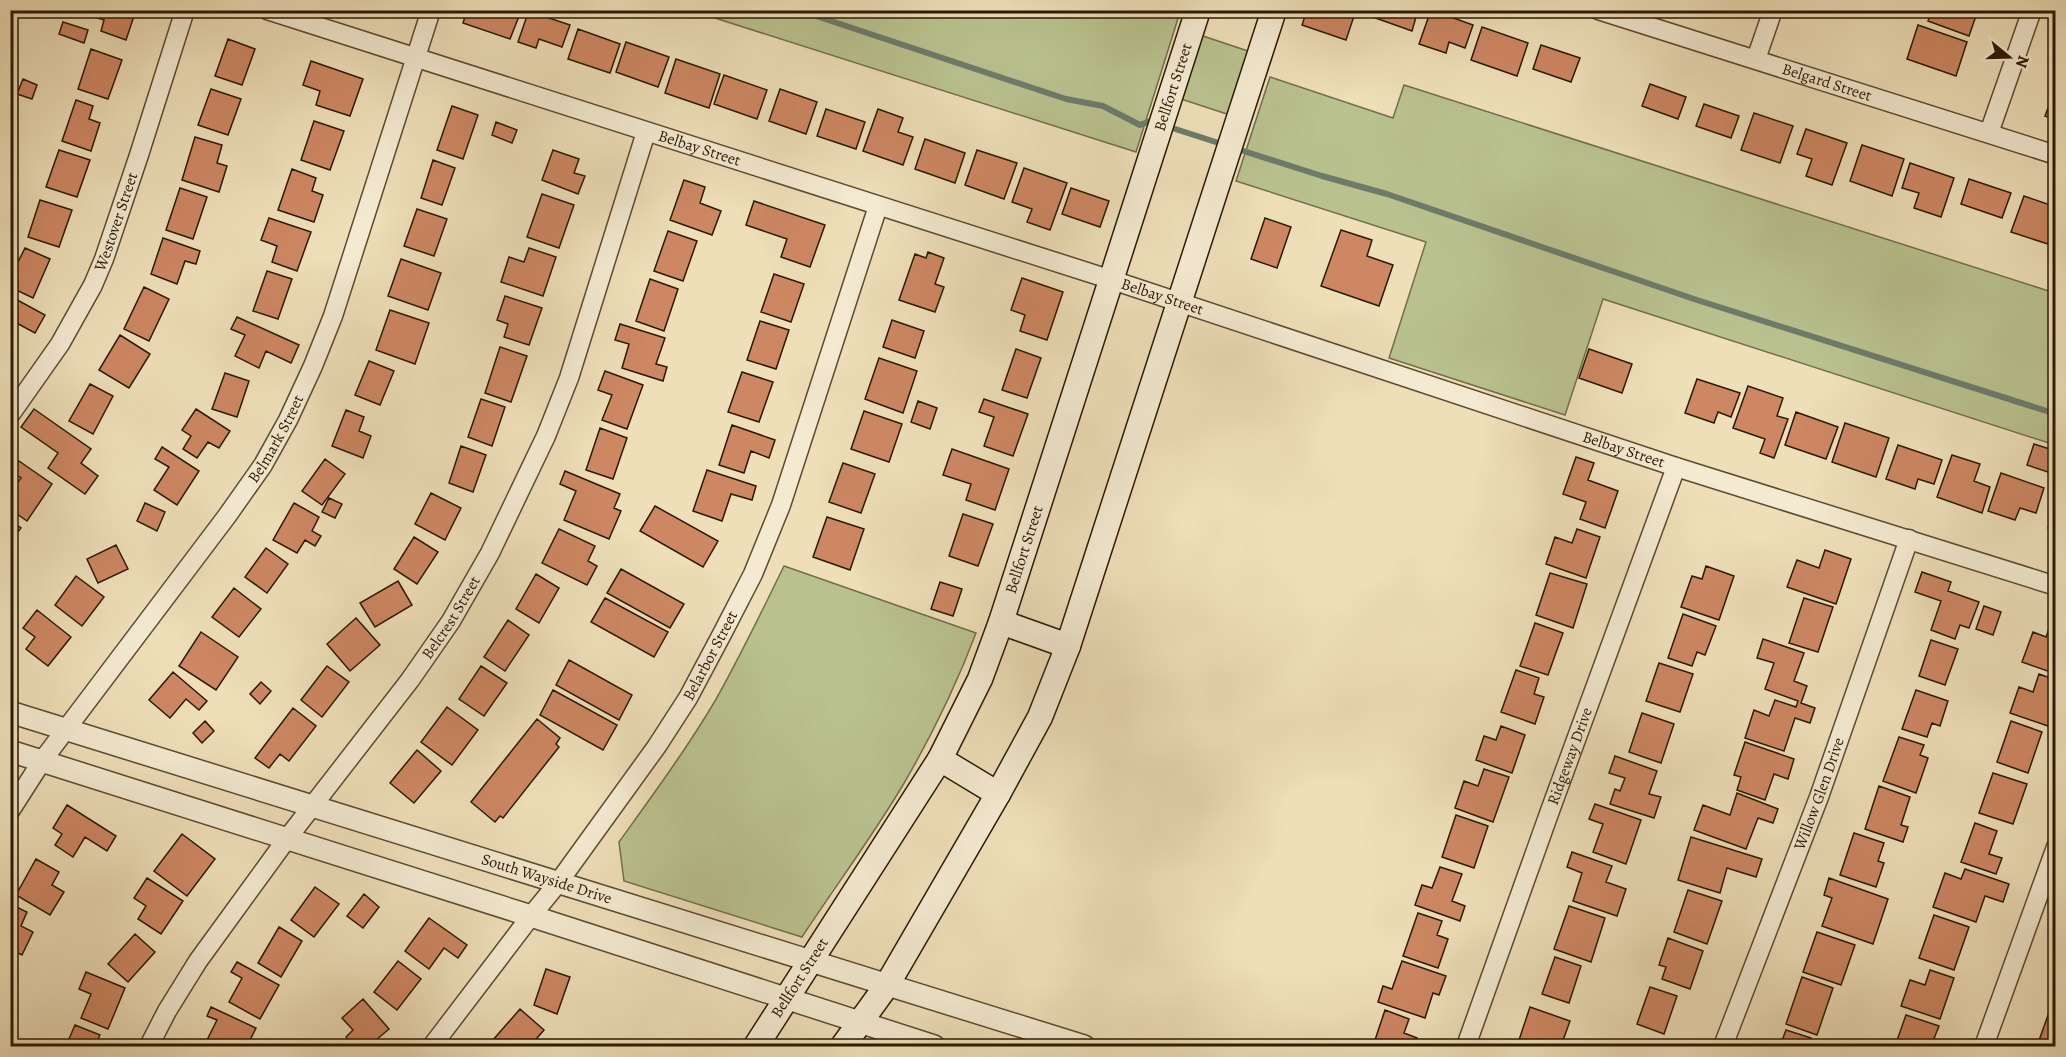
<svg xmlns="http://www.w3.org/2000/svg" width="2066" height="1057" font-family="Alegreya,serif">
  <rect width="100%" height="100%" fill="#eedfb9"/>
  <filter id="stains"><feTurbulence type="fractalNoise" baseFrequency=".00333" numOctaves="4"/><feColorMatrix values="0 0 0 0 .2 0 0 0 0 .09 0 0 0 0 .02 0 0 0 .5 -.17"/></filter>
  <radialGradient id="worn" r=".72"><stop offset=".6" stop-color="#630" stop-opacity="0"/><stop offset="1" stop-color="#630" stop-opacity=".3"/></radialGradient>
  <path fill="#b9c28f" stroke="#726e49" stroke-width="1.5" d="M1175 11 1180 12 1136 152 693 11Z
    M1200 35 1251 52 1230 115 1181 99Z
    M1270 77 1393 118 1404 85 2055 293V445L1603 299 1565 415 1389 358 1426 242 1236 181Z
    M784 566 976 633C956 686 931 737 903 785 872 837 835 887 802 937L624 881 619 842C652 796 686 750 715 701 740 657 762 611 784 566Z"/>
  <g fill="none" stroke-linecap="round" stroke-linejoin="round">
    <path stroke="#6d7b6b" stroke-width="6" d="M798 10 1066 99 1103 106 1140 125 1150 121 1156 123
      M1166 126 1225 145
      M1234 148 1322 176 1387 194 1694 299 2056 414"/>
  </g>
  <path fill="#cd8763" stroke="#2b1903" stroke-width="1.5" d="M93 10H136L126 40 101 31 104 20 91 16Z
    M467 10H519L521 11 510 39 463 23Z
    M529 10H545L543 16 570 25 562 47 539 39 536 48 518 42Z
    M1307 10H1356L1346 40 1302 25Z
    M1372 10H1418L1412 31 1370 16Z
    M1431 10 1473 25 1465 48 1449 42 1446 53 1419 44Z
    M1932 10H1978L1969 36 1928 21Z
    M63 22 88 30 84 43 59 34Z
    M1918 25 1967 42 1956 76 1907 59Z
    M1482 27 1528 43 1517 76 1471 60Z
    M578 29 620 44 610 73 568 59Z
    M228 39 255 49 242 85 215 76Z
    M626 42 669 57 658 87 616 72Z
    M1541 45 1580 58 1571 82 1533 69Z
    M91 49 122 60 108 99 78 89Z
    M676 59 720 74 709 108 665 93Z
    M311 61 363 79 350 116 316 105 320 91 303 85Z
    M724 75 767 90 757 119 714 104Z
    M23 79 37 85 32 99 17 94Z
    M1650 84 1686 97 1678 119 1642 106Z
    M2056 87V120L2045 116Z
    M211 89 241 99 228 135 198 125Z
    M780 89 817 102 806 134 769 121Z
    M76 100 93 106 89 119 100 123 91 151 62 141Z
    M1704 104 1739 116 1731 138 1696 126Z
    M452 106 478 115 463 159 437 150Z
    M826 109 865 122 856 149 817 136Z
    M878 109 903 118 898 132 913 137 903 165 863 151Z
    M1754 113 1793 126 1780 163 1741 150Z
    M314 121 344 131 330 170 301 160Z
    M496 122 517 130 512 143 492 135Z
    M1806 129 1847 143 1832 185 1806 176 1812 159 1797 154Z
    M195 137 222 145 217 163 227 166 219 192 182 180Z
    M925 139 965 153 955 183 915 169Z
    M1862 145 1904 159 1892 196 1850 181Z
    M59 150 90 160 77 197 46 187Z
    M553 150 579 159 574 173 585 176 578 194 542 180Z
    M977 150 1017 163 1004 199 965 185Z
    M433 160 455 168 442 205 421 198Z
    M1910 163 1954 178 1941 217 1914 208 1919 193 1902 188Z
    M1024 168 1067 183 1050 230 1027 222 1032 209 1012 202Z
    M292 169 316 178 312 191 323 195 314 222 278 210Z
    M1969 179 2011 193 2002 218 1961 204Z
    M684 180 705 187 700 203 721 211 712 235 670 220Z
    M180 188 207 197 193 239 166 230Z
    M1071 188 1109 201 1100 227 1062 214Z
    M542 194 574 205 559 248 527 237Z
    M2024 196 2056 207 2054 246 2011 232Z
    M40 200 72 210 59 247 28 237Z
    M754 201 825 225 810 267 781 257 787 239 746 225Z
    M417 209 447 219 434 256 404 246Z
    M269 218 311 232 297 271 272 262 277 246 261 240Z
    M1265 218 1291 227 1277 268 1251 259Z
    M1341 230 1372 240 1367 256 1393 265 1379 306 1321 286Z
    M668 231 697 241 683 281 654 271Z
    M163 238 200 251 196 264 185 261 177 284 151 274Z
    M25 248 50 259 33 298 10 287V278Z
    M529 248 556 257 543 296 501 282 509 257 524 262Z
    M928 252 944 258 935 284 944 287 935 312 899 300 915 254 926 258Z
    M401 259 441 273 428 310 388 296Z
    M267 271 292 279 278 319 253 311Z
    M774 274 804 284 791 322 761 312Z
    M1022 278 1063 292 1047 340 1020 331 1025 315 1011 310Z
    M650 279 678 289 664 331 636 321Z
    M144 287 169 299 149 341 124 329Z
    M10 296 45 315 35 333 11 320 10 321Z
    M505 296 542 308 529 345 504 337 508 324 497 320Z
    M390 310 429 323 415 364 376 350Z
    M237 317 299 345 291 363 266 351 259 368 235 356 245 335 231 329Z
    M892 320 924 331 915 358 883 347Z
    M760 321 789 330 776 369 747 360Z
    M620 324 665 338 656 364 667 367 663 381 622 368 629 344 615 340Z
    M120 335 150 354 129 388 99 370Z
    M500 347 527 356 511 402 485 393Z
    M1016 349 1041 358 1027 398 1002 390Z
    M1589 349 1632 364 1622 393 1579 378Z
    M879 358 917 371 903 413 865 399Z
    M369 361 394 371 380 405 355 395Z
    M605 371 643 385 627 429 602 420 612 395 598 390Z
    M742 372 773 382 759 422 728 412Z
    M225 373 249 381 237 417 212 409Z
    M1697 379 1740 393 1731 417 1718 412 1714 423 1685 413Z
    M90 384 113 396 93 434 69 421Z
    M1748 386 1783 398 1777 416 1788 419 1774 458 1760 453 1765 439 1733 428Z
    M481 399 505 407 492 446 468 437Z
    M984 399 1028 414 1013 456 984 446 994 417 979 412Z
    M918 401 937 408 930 429 911 422Z
    M34 409 91 449 81 463 98 476 85 494 48 468 58 453 21 427Z
    M196 409 230 431 219 448 208 442 197 458 183 449 191 436 182 430Z
    M346 410 364 417 359 431 371 436 363 458 332 446Z
    M864 411 902 424 889 462 851 449Z
    M1796 412 1838 427 1826 459 1785 445Z
    M1845 423 1889 438 1876 477 1832 462Z
    M732 425 775 440 769 458 751 451 744 473 719 465Z
    M600 428 627 438 613 479 586 470Z
    M2034 444 2056 451 2054 474 2027 465Z
    M1898 445 1942 460 1934 484 1918 479 1915 489 1886 479Z
    M461 446 486 455 473 492 449 483Z
    M162 447 199 471 177 505 154 490 169 467 155 459Z
    M952 449 1009 469 995 510 966 500 971 484 943 475Z
    M1952 455 1980 464 1974 481 1990 487 1982 513 1937 497Z
    M1576 457 1594 463 1588 480 1618 491 1605 528 1580 519 1586 502 1563 494Z
    M325 459 345 474 322 505 302 491Z
    M19 461 52 484 27 521 10 509V493L21 478 12 471Z
    M843 463 875 474 861 513 829 502Z
    M707 470 756 486 752 500 731 494 722 521 693 511Z
    M565 471 620 494 614 508 621 511 609 539 564 520 576 491 560 484Z
    M2001 473 2044 488 2036 513 2020 508 2015 520 1988 511Z
    M431 493 461 508 445 540 415 524Z
    M329 498 342 504 335 518 322 512Z
    M145 503 165 512 157 531 137 521Z
    M294 503 319 517 312 531 321 536 315 546 305 540 297 553 273 540Z
    M2056 505V531L2048 528Z
    M655 506 718 541 703 567 640 531Z
    M963 514 993 524 978 566 949 556Z
    M827 517 864 529 850 570 813 557Z
    M10 520 21 528 10 542Z
    M559 529 595 546 588 561 597 566 587 585 542 563Z
    M1577 529 1600 537 1586 578 1546 564 1555 537 1572 543Z
    M414 537 438 552 417 584 394 569Z
    M116 545 128 569 98 583 87 559Z
    M266 548 288 564 267 593 245 577Z
    M1825 550 1851 559 1836 604 1787 587 1797 560 1819 568Z
    M1706 566 1734 576 1719 620 1681 607 1692 576 1702 579Z
    M621 569 684 604 670 628 607 593Z
    M1922 572 1951 582 1948 591 1979 602 1969 628 1960 625 1955 639 1931 630 1941 601 1915 592Z
    M1550 573 1587 584 1573 628 1536 615Z
    M536 574 559 588 539 623 516 609Z
    M76 576 104 597 82 626 55 605Z
    M398 581 412 605 375 627 360 603Z
    M940 582 962 589 953 616 931 609Z
    M234 588 261 609 239 637 212 617Z
    M605 598 668 632 654 657 591 622Z
    M1804 598 1833 607 1818 652 1789 643Z
    M1984 606 2001 612 1993 635 1976 629Z
    M37 610 71 637 48 666 26 649 35 637 23 628Z
    M1683 614 1716 626 1705 655 1697 652 1692 666 1668 658Z
    M356 618 380 645 350 671 327 644Z
    M2053 618 2056 619V674L2022 662 2033 632 2046 637Z
    M508 620 529 635 505 671 484 657Z
    M1535 623 1563 633 1548 675 1520 666Z
    M201 632 238 657 216 690 179 666Z
    M1763 639 1804 653 1794 681 1807 686 1801 703 1815 708 1810 723 1795 718 1784 751 1745 738 1754 710 1769 716 1775 700 1796 707 1798 701 1765 689 1774 663 1757 658Z
    M1931 640 1958 649 1945 685 1919 676Z
    M569 660 632 695 619 720 556 685Z
    M1659 663 1693 674 1680 712 1646 701Z
    M327 666 349 682 322 717 301 700Z
    M481 666 507 683 484 716 459 699Z
    M1516 670 1539 678 1534 694 1544 697 1535 724 1501 712Z
    M173 672 207 701 199 710 186 699 170 718 149 700Z
    M2039 674 2056 680V704L2048 726 2010 713 2019 687 2033 692Z
    M261 682 271 691 260 704 250 694Z
    M553 690 617 725 603 750 540 715Z
    M1916 690 1948 701 1940 726 1932 723 1927 737 1902 729Z
    M447 707 478 730 452 765 421 742Z
    M293 708 316 726 289 761 280 754 269 768 255 758Z
    M1642 713 1674 724 1661 763 1629 752Z
    M537 719 560 738 556 744 559 747 503 818 500 816 495 822 471 802Z
    M205 721 214 731 202 743 193 733Z
    M2011 721 2042 732 2028 773 1997 762Z
    M1501 726 1525 735 1512 773 1476 760 1484 736 1496 740Z
    M1899 737 1924 745 1920 755 1928 758 1916 793 1883 781Z
    M1745 742 1794 759 1788 779 1774 774 1765 800 1737 790 1741 777 1734 775Z
    M417 750 441 771 414 803 390 783Z
    M1615 756 1657 771 1649 794 1661 797 1654 818 1610 804 1615 789 1620 791 1625 778 1609 773Z
    M1484 769 1509 777 1493 822 1455 808 1464 781 1478 786Z
    M1993 773 2027 784 2013 824 1979 813Z
    M1879 786 1910 797 1901 825 1908 827 1903 842 1865 829Z
    M1737 793 1778 809 1773 823 1758 818 1746 849 1694 830 1703 805 1730 815Z
    M1595 804 1641 820 1626 864 1593 852 1603 824 1589 819Z
    M67 805 116 836 107 851 85 837 73 857 55 845 62 834 53 828Z
    M1456 815 1488 826 1474 868 1442 857Z
    M1975 823 1997 831 1989 854 2002 858 1996 874 1961 862Z
    M1854 833 1884 843 1878 861 1884 863 1876 887 1840 875Z
    M182 834 215 859 187 896 154 871Z
    M1691 837 1762 859 1756 877 1727 868 1720 893 1678 880Z
    M1572 852 1612 866 1606 882 1626 889 1617 916 1573 901 1582 873 1567 867Z
    M36 859 59 872 52 885 64 892 50 915 16 895Z
    M1440 867 1462 874 1452 901 1465 906 1460 921 1415 905 1422 885 1432 888Z
    M1965 869 2009 884 2003 902 1985 896 1976 922 1933 907 1945 873 1961 879Z
    M147 878 183 901 161 934 138 919 146 906 134 898Z
    M1829 878 1888 899 1873 944 1822 926 1832 898 1824 895Z
    M315 887 339 904 314 937 291 920Z
    M1688 890 1722 901 1707 944 1674 932Z
    M364 894 379 907 363 928 347 916Z
    M10 904 27 912 21 926 33 932 22 955 10 949Z
    M1569 906 1605 918 1591 962 1554 949Z
    M1418 913 1442 921 1437 935 1448 939 1438 968 1403 956Z
    M1934 915 1969 927 1954 970 1919 958Z
    M429 918 467 945 458 958 444 948 429 969 405 951Z
    M279 927 302 941 281 977 258 963Z
    M1817 932 1855 945 1841 985 1803 972Z
    M135 934 155 952 128 982 108 964Z
    M1668 938 1703 951 1690 989 1662 979 1666 967 1659 965Z
    M1555 957 1581 966 1569 1003 1542 994Z
    M398 961 421 979 397 1010 374 992Z
    M1402 961 1446 976 1439 995 1433 993 1425 1018 1378 1002 1383 986 1392 989Z
    M237 962 279 985 260 1019 229 1002 242 978 231 972Z
    M546 969 570 977 557 1014 534 1005Z
    M1930 970 1954 978 1940 1019 1901 1006 1910 980 1925 985Z
    M86 972 125 988 108 1029 81 1018 91 994 79 989Z
    M1802 977 1833 988 1817 1035 1786 1024Z
    M1650 987 1677 996 1664 1034 1637 1024Z
    M363 999 389 1029 369 1046H354L346 1037 353 1030 342 1018Z
    M211 1007 256 1028 247 1046 235 1042 233 1046H204L217 1020 207 1016Z
    M1530 1007 1570 1021 1561 1046H1517Z
    M2051 1007 2056 1008V1046H2037Z
    M520 1009 544 1030 530 1046H501L493 1040Z
    M1385 1010 1409 1019 1404 1033 1417 1038 1414 1046H1373Z
    M1906 1015 1939 1026 1931 1046H1895Z
    M75 1025 100 1035 95 1046H66Z
    M1786 1030 1811 1038 1808 1046H1780Z"/>
  <g fill="none" stroke-linecap="round" stroke-linejoin="round">
    <g stroke="#5c4a30" stroke-width="21">
      <g id="minor">
        <path id="s1" d="M267 10 1112 280 1676 467 2056 586"/>
        <path id="s2" d="M1598 10 2056 155"/>
        <path d="M1756 59 1773 10"/>
        <path d="M1989 133 2032 10"/>
        <path id="s3" d="M10 415 60 344 93 285 104 259 139 155 185 10"/>
        <path id="s4" d="M10 811 42 761 227 516 263 465 288 420 313 366 333 316 431 10"/>
        <path id="s5" d="M149 1046 167 1011 198 961 286 840 410 680 451 621 490 553 546 436 569 378 646 132"/>
        <path id="s6" d="M432 1046 531 916 558 883 657 746 688 698 722 634 753 574 781 505 878 206"/>
        <path id="s7" d="M1466 1046 1551 808 1676 467"/>
        <path id="s8" d="M1723 1046 1819 797 1909 539"/>
        <path d="M1984 1046 2056 847"/>
      </g>
    </g>
    <g stroke="#5c4a30" stroke-width="24">
      <g id="tertiary">
        <path id="s9" d="M10 712 1084 1046"/>
        <path d="M10 751 531 916 934 1046"/>
      </g>
    </g>
    <g stroke="#2b1903" stroke-width="27">
      <g id="secondary">
        <path d="M1001 622 1068 646"/>
        <path d="M940 759 998 794"/>
        <path id="s10" d="M756 1046 940 759 980 679 1001 622 1198 10"/>
        <path d="M843 1046 887 985 998 794 1040 717 1068 646 1274 10"/>
      </g>
    </g>
    <use href="#minor" stroke="#f4ead2" stroke-width="18"/>
    <use href="#tertiary" stroke="#f4ead2" stroke-width="21"/>
    <use href="#secondary" stroke="#f4ead2" stroke-width="24"/>
  </g>
  <g text-anchor="middle" dominant-baseline="central" stroke-width="4.5" stroke-linejoin="round" paint-order="stroke">
    <g font-size="16" fill="#2b1903" stroke="#f4ead2">
      <text stroke="none"><textPath href="#s2" startOffset="240">Belgard Street</textPath></text>
      <text stroke="none"><textPath href="#s10" startOffset="1053">Bellfort Street</textPath></text>
      <text stroke="none"><textPath href="#s1" startOffset="454">Belbay Street</textPath></text>
      <text stroke="none"><textPath href="#s3" startOffset="222">Westover Street</textPath></text>
      <text stroke="none"><textPath href="#s1" startOffset="940">Belbay Street</textPath></text>
      <text stroke="none"><textPath href="#s4" startOffset="458">Belmark Street</textPath></text>
      <text stroke="none"><textPath href="#s1" startOffset="1426">Belbay Street</textPath></text>
      <text stroke="none"><textPath href="#s10" startOffset="567">Bellfort Street</textPath></text>
      <text stroke="none"><textPath href="#s5" startOffset="525">Belcrest Street</textPath></text>
      <text stroke="none"><textPath href="#s6" startOffset="480">Belarbor Street</textPath></text>
      <text stroke="none"><textPath href="#s7" startOffset="308">Ridgeway Drive</textPath></text>
      <text stroke="none"><textPath href="#s8" startOffset="270">Willow Glen Drive</textPath></text>
      <text stroke="none"><textPath href="#s9" startOffset="562">South Wayside Drive</textPath></text>
      <text stroke="none"><textPath href="#s10" startOffset="81">Bellfort Street</textPath></text>
    </g>
  </g>
  <rect width="2066" height="1057" fill="none" stroke="#eedfb9" stroke-width="36"/>
  <rect x="12" y="12" width="2042" height="1033" fill="none" stroke="#2b1903" stroke-width="3"/>
  <rect x="18" y="18" width="2030" height="1021" fill="none" stroke="#2b1903" stroke-width="1.5"/>
  <g transform="translate(2009 57) rotate(109)" stroke="#f4ead2" stroke-width="4.5" paint-order="stroke">
  <path d="M0-4.5L10 22L0 15L-10 22Z" fill="#2b1903"/>
  <text y="-9" font-size="16" font-weight="bold" text-anchor="middle" fill="#2b1903">N</text>
  </g>
  <rect width="100%" height="100%" filter="url(#stains)"/>
  <rect width="100%" height="100%" fill="url(#worn)"/>
</svg>
